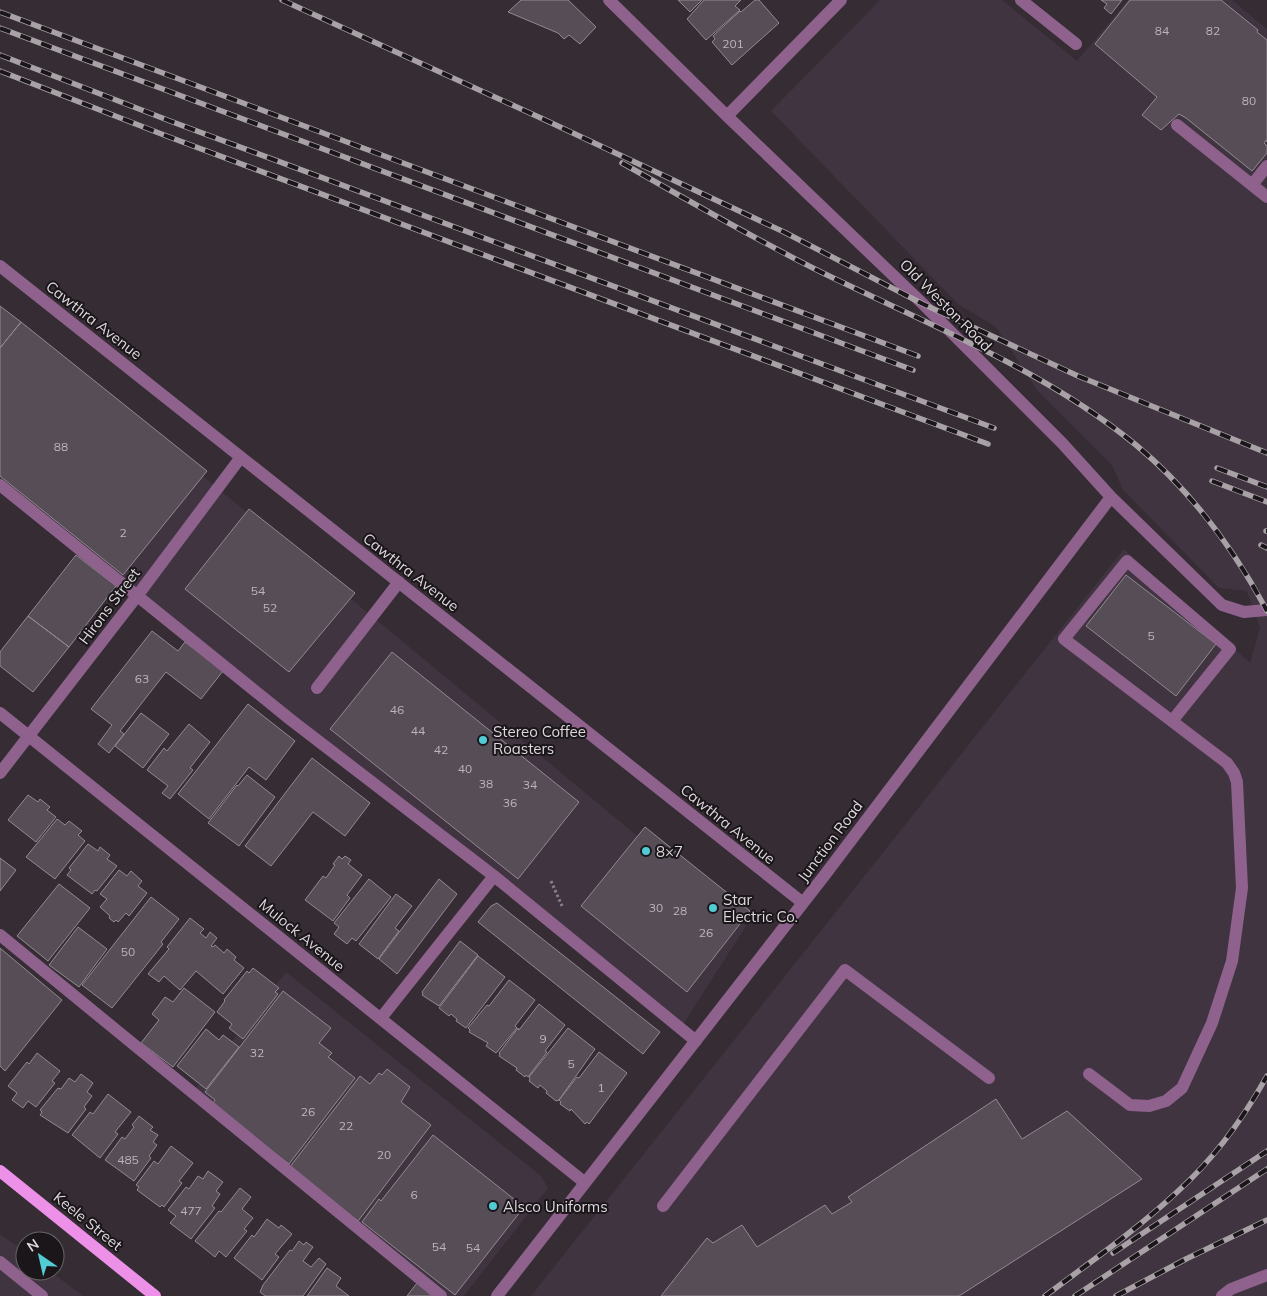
<svg xmlns="http://www.w3.org/2000/svg" width="1267" height="1296" font-family="Mulish,sans-serif">
  <rect width="100%" height="100%" fill="#352c34"/>
  <path fill="#413441" d="M880 0H1002L1077 61 1128 0H1232L1267 29V1296H531L1124 549 1250 663 1260 628 1247 591 1219 588 1123 490 1112 465 1037 390 996 327 958 304 771 111Z
    M0 308 746 926 682 1026 0 481Z
    M286 972 541 1176 548 1188 464 1296H442L192 1093Z
    M0 1234 25 1252V1271H50L83 1296H0Z"/>
  <path fill="#564d56" stroke="#938993" d="M521 0H568L596 27 580 44 569 35 564 39 558 33 508 12Z
    M678 0H702L690 12Z
    M704 0H741L735 6 740 10 706 40 687 19Z
    M755 0H759L779 23 732 65 712 42 715 39 713 36 740 11 741 12Z
    M1101 0H1122L1111 14 1104 8 1107 4Z
    M1130 0H1221L1258 30 1257 32 1267 40V142L1266 140 1264 143 1267 146V153L1252 171 1186 118 1179 114 1161 130 1142 115 1157 97 1095 44Z
    M0 306 21 322 0 348Z
    M21 322 207 471 123 575 0 476V348Z
    M249 509 355 593 289 672 185 589Z
    M76 555 116 586 69 647 28 616Z
    M1126 575 1216 644 1176 696 1086 626Z
    M28 616 69 647 33 692 0 666V652Z
    M152 631 178 651 185 642 223 671 201 699 166 672 120 731 124 734 109 753 98 744 112 725 91 709Z
    M392 652 579 802 518 879 330 729Z
    M248 704 295 741 266 780 249 767 209 819 178 794Z
    M141 713 169 734 143 768 115 746Z
    M189 724 210 742 190 768 193 770 170 799 162 793 168 786 147 770 164 748 167 751Z
    M312 758 370 803 345 836 313 812 271 866 245 846Z
    M247 775 275 797 239 846 208 823 237 785 238 786Z
    M28 795 38 802 40 799 50 807 47 810 56 817 36 842 8 820Z
    M57 819 65 825 69 821 82 831 78 835 85 841 55 879 26 857Z
    M645 827 750 911 687 992 581 906Z
    M88 844 98 851 100 847 110 855 107 859 117 866 97 891 95 890 92 894 67 875 71 870 69 868Z
    M339 856 342 859 345 856 351 860 348 864 362 875 347 895 350 898 333 921 305 900 323 876 326 878 335 865 333 864Z
    M0 858 16 870 0 891Z
    M119 870 127 876 131 871 142 881 138 886 147 893 129 916 126 913 118 922 116 920 114 922 109 918 110 916 100 907 107 899 100 894Z
    M369 879 391 897 356 941 352 938 347 944 334 934 339 927 334 923Z
    M439 879 457 894 397 974 379 959Z
    M59 884 90 908 48 961 17 936Z
    M396 894 412 906 395 928 399 931 378 959 359 944Z
    M151 897 179 919 161 942 163 944 112 1008 82 985Z
    M497 903 660 1032 643 1054 478 922 491 906Z
    M190 918 204 929 200 933 206 938 210 932 217 938 211 946 213 947 215 945 224 953 227 949 236 957 234 960 244 968 223 994 196 971 180 990 164 976 159 982 148 974 169 949 167 947Z
    M78 927 107 949 79 987 49 965Z
    M460 941 478 955 439 1006 422 995 423 994 422 992Z
    M0 948 62 1000 5 1071 0 1066Z
    M478 956 505 977 466 1028 456 1021 457 1019 451 1014 449 1016 439 1008Z
    M253 968 279 988 275 992 278 994 243 1039 229 1028 232 1024 217 1012 225 1001 224 1000 247 971 249 973Z
    M509 980 535 1000 515 1026 517 1028 496 1053 486 1046 488 1043 469 1032 470 1030 468 1028 487 1005 489 1006Z
    M184 988 215 1012 173 1067 141 1043 159 1020 152 1014 165 997 173 1002Z
    M283 991 331 1028 319 1043 332 1053 328 1057 355 1078 289 1164 212 1105 215 1100 205 1092Z
    M539 1004 565 1025 545 1051 547 1052 528 1077 526 1075 525 1077 516 1070 517 1068 499 1056 500 1054 499 1053 518 1028 519 1030Z
    M568 1028 595 1049 559 1100 556 1101 546 1093 547 1091 540 1085 538 1088 529 1081 530 1079 529 1077Z
    M206 1029 219 1040 223 1035 239 1047 206 1089 177 1066Z
    M599 1052 627 1073 589 1124 587 1122 585 1124 571 1109 570 1111 560 1104 561 1102 559 1100 577 1077 579 1078Z
    M37 1053 60 1071 52 1081 55 1083 36 1107 28 1101 23 1108 12 1100 17 1093 8 1086 27 1062 29 1064Z
    M387 1069 410 1087 401 1102 431 1125 358 1221 289 1168 360 1076 370 1084 379 1073 382 1075Z
    M81 1074 93 1083 87 1092 92 1096 84 1107 86 1109 68 1133 40 1115 42 1112 40 1110 58 1088 61 1089 69 1078 75 1082Z
    M108 1094 131 1112 115 1132 118 1134 100 1158 72 1135 90 1112 93 1114Z
    M996 1099 1022 1139 1067 1111 1142 1179 959 1296H661L707 1238 713 1243 742 1225 757 1247 825 1205 832 1214 852 1202 848 1197Z
    M139 1116 153 1127 150 1130 158 1135 153 1142 157 1145 149 1156 151 1158 134 1181 105 1160 122 1137 125 1139 134 1127 132 1125Z
    M433 1135 524 1207 455 1295 362 1222 379 1199 381 1201Z
    M171 1146 193 1163 179 1181 182 1183 164 1207 162 1205 160 1207 137 1190 139 1187 136 1185 154 1161 158 1164Z
    M208 1171 223 1182 216 1191 220 1194 212 1206 215 1208 191 1239 170 1223 176 1216 168 1210 186 1187 189 1189 198 1176 203 1179Z
    M240 1188 251 1197 242 1209 253 1218 244 1229 247 1231 226 1257 219 1251 215 1257 195 1241 219 1211 221 1212Z
    M267 1219 279 1228 281 1225 292 1234 275 1254 279 1257 262 1280 234 1258 252 1235 254 1237Z
    M299 1241 304 1245 306 1242 313 1247 303 1261 311 1267 319 1258 326 1264 303 1296H265L260 1292 263 1285 290 1250 292 1251Z
    M327 1268 341 1278 336 1286 349 1296H307Z
    M417 1283 434 1296H407Z"/>
  <g fill="none" stroke-linecap="round" stroke-linejoin="round">
    <path stroke="#888187" stroke-width="3" stroke-dasharray="2.5 2.5" stroke-linecap="butt" d="M551 881 562 906"/>
    <path stroke="#8e628c" stroke-width="12" d="M609 0 727 116 923 304 1062 443 1111 497 1222 605 1244 612 1267 610
      M1021 0 1076 44
      M727 116 841 0
      M1177 125 1267 197
      M1252 185 1267 166
      M0 266 803 903
      M0 485 291 720 494 876 696 1041
      M317 688 399 582
      M0 713 584 1182
      M0 773 137 596 241 457
      M0 935 441 1296
      M381 1018 494 876
      M1089 1074 1130 1105 1149 1106 1166 1101 1182 1088 1212 1023 1232 961 1242 888 1237 782 1234 773 1227 763 1064 639 1127 561 1230 649 1172 721
      M663 1206 845 970 989 1078
      M0 1262 42 1296
      M497 1296 824 876 1111 497
      M1222 1296 1231 1289 1267 1275"/>
    <path stroke="#ec90e8" stroke-width="12" d="M0 1171 155 1296"/>
    <g stroke="#a8a2a7" stroke-width="5.5">
      <path id="rail" d="M282 0 543 119 784 232 923 304 1078 376 1267 453
        M0 12 918 356
        M0 28 913 370
        M0 55 170 121 994 428
        M0 71 164 135 988 444
        M622 163C688 200 754 239 823 273 929 325 1043 369 1136 445 1190 490 1234 549 1267 611
        M1217 468 1267 487
        M1212 481 1267 502
        M1266 531H1267
        M1261 545 1267 548
        M1113 1253 1267 1151
        M1045 1296C1089 1263 1135 1231 1176 1193 1213 1160 1243 1119 1267 1076
        M1075 1296 1267 1169
        M1116 1296 1186 1259 1267 1220"/>
    </g>
    <use href="#rail" stroke="#1a161a" stroke-width="4" stroke-dasharray="11" stroke-linecap="butt"/>
  </g>
  <g fill="#51ccd4" stroke="#1a161a" stroke-width="2">
    <circle cx="483" cy="740" r="5"/>
    <circle cx="646" cy="851" r="5"/>
    <circle cx="713" cy="908" r="5"/>
    <circle cx="493" cy="1206" r="5"/>
  </g>
  <g text-anchor="middle" dominant-baseline="central" stroke-width="4" stroke-linejoin="round" paint-order="stroke">
    <g font-size="12" fill="#bcb5bb">
      <text x="1162" y="30">84</text>
      <text x="1213" y="30">82</text>
      <text x="733" y="43">201</text>
      <text x="1249" y="100">80</text>
      <text x="61" y="446">88</text>
      <text x="123" y="532">2</text>
      <text x="258" y="590">54</text>
      <text x="270" y="607">52</text>
      <text x="1151" y="635">5</text>
      <text x="142" y="678">63</text>
      <text x="397" y="709">46</text>
      <text x="418" y="730">44</text>
      <text x="441" y="749">42</text>
      <text x="465" y="768">40</text>
      <text x="486" y="783">38</text>
      <text x="530" y="784">34</text>
      <text x="510" y="802">36</text>
      <text x="656" y="907">30</text>
      <text x="680" y="910">28</text>
      <text x="706" y="932">26</text>
      <text x="128" y="951">50</text>
      <text x="543" y="1038">9</text>
      <text x="257" y="1052">32</text>
      <text x="571" y="1063">5</text>
      <text x="601" y="1087">1</text>
      <text x="308" y="1111">26</text>
      <text x="346" y="1125">22</text>
      <text x="384" y="1154">20</text>
      <text x="128" y="1159">485</text>
      <text x="414" y="1194">6</text>
      <text x="191" y="1210">477</text>
      <text x="439" y="1246">54</text>
      <text x="473" y="1247">54</text>
    </g>
    <g font-size="15" fill="#ded8dd" stroke="#1a161a">
      <text transform="translate(946 305) rotate(45)">Old Weston Road</text>
      <text transform="translate(94 320) rotate(38)">Cawthra Avenue</text>
      <text transform="translate(411 572) rotate(38)">Cawthra Avenue</text>
      <text transform="translate(109 606) rotate(-53)">Hirons Street</text>
      <text transform="translate(728 824) rotate(39)">Cawthra Avenue</text>
      <text transform="translate(830 841) rotate(-53)">Junction Road</text>
      <text transform="translate(302 935) rotate(39)">Mulock Avenue</text>
      <text transform="translate(88 1221) rotate(39)">Keele Street</text>
    </g>
    <g font-size="15" fill="#ded8dd" stroke="#1a161a" text-anchor="start">
      <text x="493" y="731">Stereo Coffee<tspan x="493" dy="17">Roasters</tspan></text>
      <text x="656" y="851">8×7</text>
      <text x="723" y="899">Star<tspan x="723" dy="17">Electric Co.</tspan></text>
      <text x="503" y="1206">Alsco Uniforms</text>
    </g>
  </g>
  <g transform="translate(40 1256) rotate(326)"><circle r="24" fill="#1a161a" stroke="#686468"/>
  <path d="M0-4L9 19L0 12L-9 19Z" fill="#51ccd4"/>
  <text y="-8" font-size="14" font-weight="bold" text-anchor="middle" fill="#ded8dd">N</text>
  </g>
</svg>
